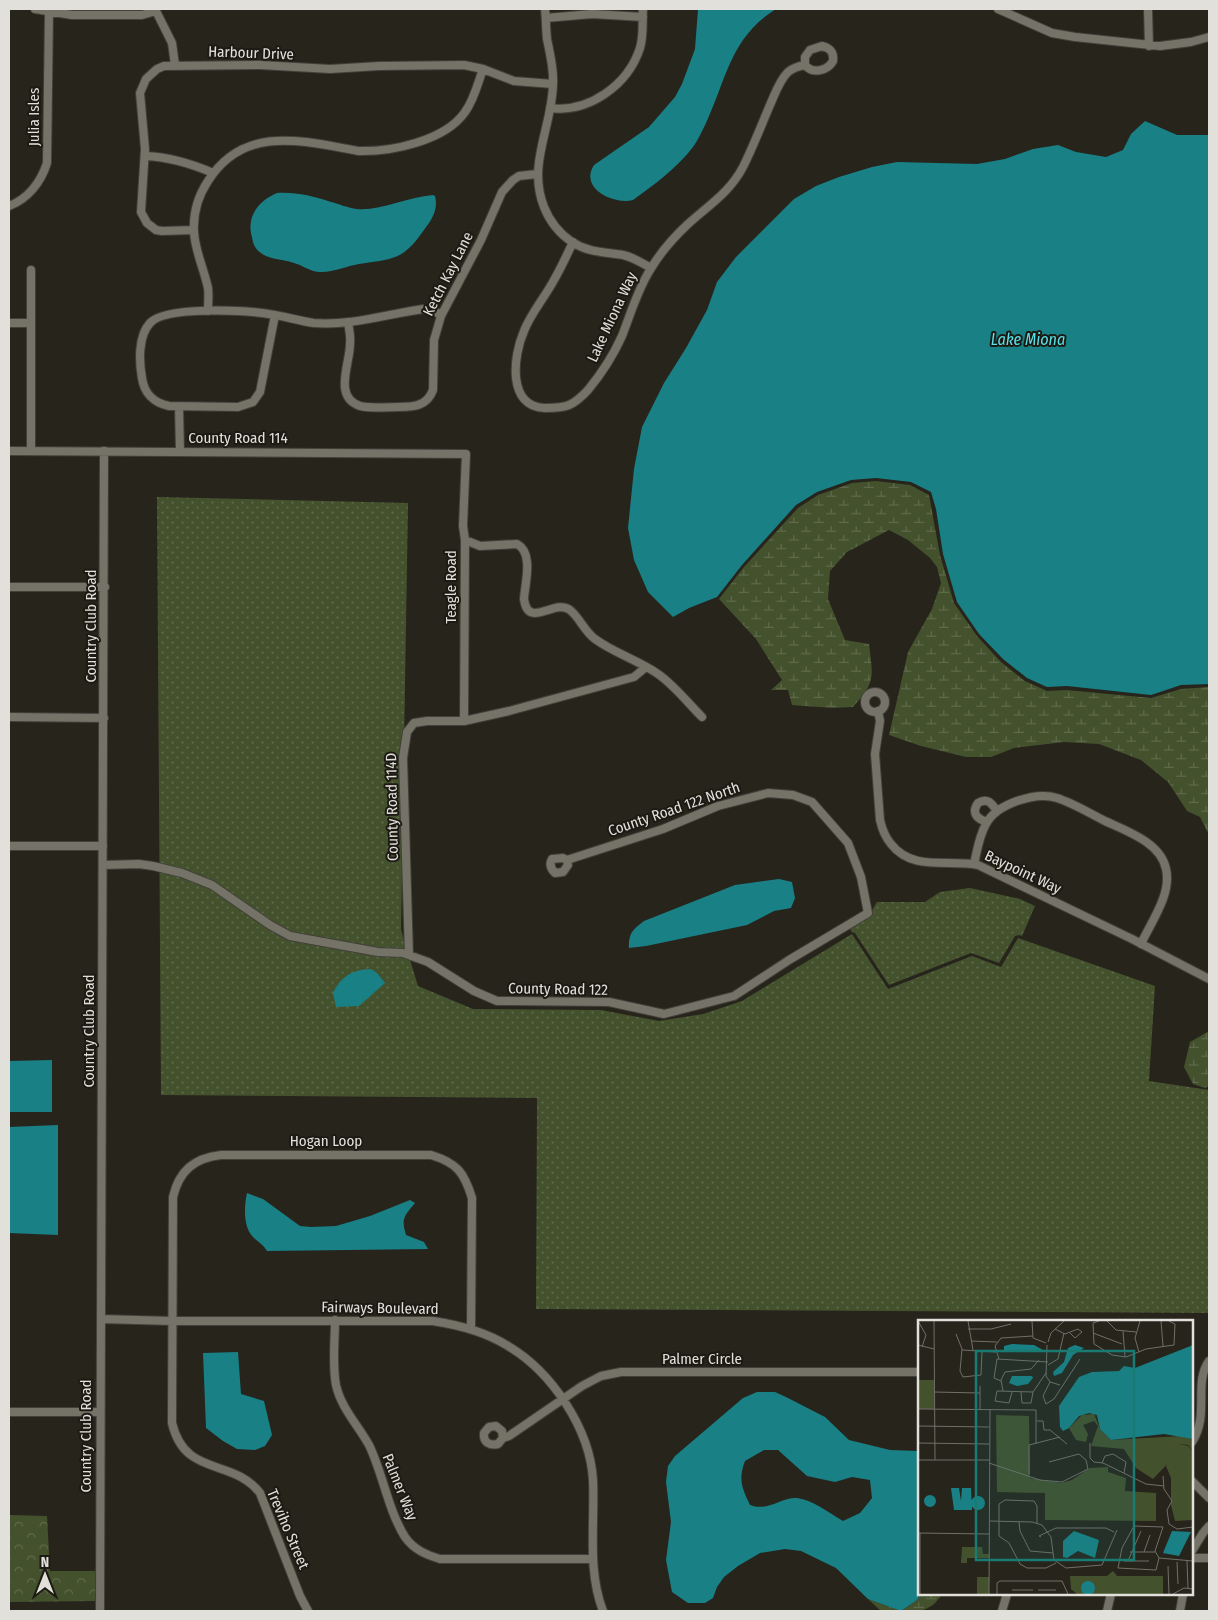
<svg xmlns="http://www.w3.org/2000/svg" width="1218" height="1620" font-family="'Fira Sans Condensed',sans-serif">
  <defs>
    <pattern id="grass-dots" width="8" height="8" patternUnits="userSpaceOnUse" patternTransform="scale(1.25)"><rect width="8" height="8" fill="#44512d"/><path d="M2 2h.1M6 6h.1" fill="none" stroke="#5f6a4b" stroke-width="1.8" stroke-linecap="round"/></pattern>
    <pattern id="forest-crowns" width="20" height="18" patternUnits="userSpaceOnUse" patternTransform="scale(1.25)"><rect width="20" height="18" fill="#44512d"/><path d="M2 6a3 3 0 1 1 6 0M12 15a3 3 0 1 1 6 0" fill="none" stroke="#5f6a4b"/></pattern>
    <pattern id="wetland-marsh" width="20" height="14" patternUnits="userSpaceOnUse" patternTransform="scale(1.25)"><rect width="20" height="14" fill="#44512d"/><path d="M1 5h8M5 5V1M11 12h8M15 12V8" fill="none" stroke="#5f6a4b"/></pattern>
  </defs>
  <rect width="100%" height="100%" fill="#27241c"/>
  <path fill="url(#grass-dots)" d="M157 497 408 503 401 930 418 986 473 1009 601 1010 659 1021 703 1014 742 1001 852 934 888 989 972 956 1001 967 1018 938 1155 986 1149 1081 1209 1090V1313L536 1309 537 1098 161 1095Z
    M970 888 1020 899 1035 906 1022 936 1019 935 1015 936 999 963 971 953 889 985 855 933 852 932 849 927 870 914 877 902H925L940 892Z"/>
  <path fill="url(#forest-crowns)" d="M9 1515 47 1516 50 1571H96V1601L9 1602Z"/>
  <path fill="url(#wetland-marsh)" d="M876 481 910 485 929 495 940 555 954 603 977 636 1001 662 1025 681 1047 691 1067 690 1151 698 1181 689 1209 687V835L1200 817 1187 811 1168 782 1141 760 1099 744 1064 742 1014 748 991 757H966L921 746 889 735 908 652 932 609 941 583 937 567 930 558 908 540 889 530 847 552 830 571 828 599 845 640 869 644C873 677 876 682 853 707L832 708 792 705 788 690H771L782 680 756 639 719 599 744 567 798 508 818 495 852 483Z
    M1209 1031V1086L1205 1088 1193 1084 1184 1067 1190 1042Z
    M921 1594H942C928 1618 906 1611 881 1611L868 1599 901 1611 917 1600Z"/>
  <path fill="#198086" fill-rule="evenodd" d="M698 9H776C730 38 727 78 706 123 702 131 698 140 693 147 677 168 654 185 633 200 613 205 579 188 594 165L649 127 675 97 682 84 695 49Z
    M1145 121 1177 135H1209V684L1181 685 1151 695 1067 686 1047 687 1027 678 1003 659 979 634 957 602 943 554 936 509 931 492 911 482 876 478 851 480 817 492 796 505 742 565 717 597 689 608 673 617 648 592 634 560 628 528 634 469 642 427 664 383 686 348 707 310 717 282 736 257 794 199 816 186 839 177 872 167 897 162 977 164 1005 159 1033 149 1058 145 1076 152 1106 157 1123 150 1131 134Z
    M277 193C296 192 313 196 331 202 339 204 348 208 357 209 380 211 408 197 433 195L435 196C439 211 430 222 421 234 402 261 390 259 359 264 346 266 332 273 319 272 309 271 302 265 294 263 283 259 270 260 261 253 255 249 253 244 252 237 246 217 258 201 277 193Z
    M779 879 792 882 795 898 791 908 774 911 747 925 646 946 629 948C628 934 633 929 644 921L735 885Z
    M371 969 377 973 385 983 359 1006 336 1007 333 993C340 977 353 969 371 969Z
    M52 1060V1112H9V1061Z
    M58 1125V1235L9 1233V1127Z
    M247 1193 263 1199 300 1226 311 1227 336 1226 370 1216 410 1200 415 1203C404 1216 401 1219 406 1235L424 1242 428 1249 267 1251C263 1244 258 1242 253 1237 243 1227 244 1206 247 1193Z
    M238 1352 241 1394 264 1401 272 1435 265 1446 255 1450 237 1449 223 1441 206 1428 203 1353Z
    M757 1392H775L786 1397 825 1417 849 1440 890 1450 919 1451V1594H921L917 1600 901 1611 868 1599 836 1568 801 1551 785 1549 760 1553 738 1566 724 1577 717 1587 713 1598 705 1603H688L672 1592 666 1560 671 1522 666 1482 668 1466 675 1456 743 1398ZM764 1450H778L807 1476 835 1482 852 1477 870 1480 872 1498 860 1513 843 1521C829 1513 813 1500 797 1498 781 1497 768 1512 750 1505 742 1488 738 1479 745 1461Z"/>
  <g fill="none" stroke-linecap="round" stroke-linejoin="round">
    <g stroke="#424039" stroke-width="10">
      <path id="minor" d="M35 9 72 15H142L156 11
        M155 9 172 43 175 65
        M545 9C546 19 546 29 547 39 550 54 554 69 553 84 552 128 527 164 544 207 550 222 560 234 572 242 589 253 605 252 623 255 633 257 642 263 651 268
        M998 9 1052 33 1075 37 1160 46 1191 42 1209 37
        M1148 9 1149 46
        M546 18 592 14 643 17
        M822 46C830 48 834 52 833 61 828 70 813 75 805 65V57L810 50Z
        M550 108C589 113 628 85 640 48 644 35 642 21 643 9
        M145 156C170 157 190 163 213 173
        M9 206C28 199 41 182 47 163L49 11
        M194 230 162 231 156 230 147 223 141 212 145 149 140 93 146 79 157 69 164 66 260 65 330 69 379 66 464 65 483 69 514 81 553 84
        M573 242C567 255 561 268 554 280 545 297 531 313 524 331 513 356 507 407 545 408 567 408 573 406 588 390 602 373 613 356 622 336 631 313 637 291 650 270 660 253 674 237 688 224 709 205 730 192 743 167 753 147 761 126 770 105 775 94 779 81 788 72 793 68 799 66 805 65
        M208 311C208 303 209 295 208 288 204 269 195 251 194 232 193 214 198 196 208 181 244 124 303 141 358 151 391 152 445 141 465 112 474 100 478 83 483 69
        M275 315 260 392 253 402 238 407 169 406C154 403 144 393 142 378 139 362 138 336 150 323 165 306 247 310 269 314 284 316 299 321 314 323 350 326 388 314 423 309L435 311 441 316
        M348 322C349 329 351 337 350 344 350 364 333 397 360 406 372 409 387 407 399 407 414 407 427 406 433 390L434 340 441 316 481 240 502 192 513 180 519 176 537 174
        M9 323H31
        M179 407 180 452
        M9 451 466 454 463 526 465 540 464 721
        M31 451V270
        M465 540 480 546 517 544C534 553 525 583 524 599 528 630 555 598 570 610 580 618 584 631 595 639 614 653 638 660 658 674 674 685 688 703 702 717
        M9 587H105
        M865 702a10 10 0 1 1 20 0a10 10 0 1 1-20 0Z
        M878 711 880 721 875 754 880 820C882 829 885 837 891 844 913 872 948 859 978 865L1132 939 1209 979
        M9 717 104 718
        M987 822C977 819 971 813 978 803 988 797 992 804 997 811
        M9 846H103
        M974 864C977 851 979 836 986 824 996 804 1036 791 1057 798 1073 803 1089 813 1105 821 1127 831 1161 843 1166 869 1172 894 1151 922 1141 944
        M103 865 139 864 153 866 182 873 212 885 270 925 290 936 378 952 403 953 428 962 474 991 497 1001 609 1002 664 1014 734 996 789 960 868 913 861 877 848 843 812 802 793 795 768 793 718 806 663 829 567 860 563 858 552 859C549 864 551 869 555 873L563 872 568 865 567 860
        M409 955 403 758 407 732 414 723 427 721H464L509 711 634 677 646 667
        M101 1319 172 1321H433C459 1325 486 1332 508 1346 552 1372 590 1429 593 1480 595 1523 587 1570 603 1611
        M335 1320C335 1341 332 1364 336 1385 341 1408 358 1425 369 1445 383 1474 388 1510 405 1537 414 1550 427 1555 440 1559H593
        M9 1412H100
        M503 1438 502 1431 496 1426 489 1427 484 1433C483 1442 489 1446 498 1444L503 1438 509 1436 582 1386 601 1376 621 1372H919
        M1192 1442C1210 1415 1193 1383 1209 1361
        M1192 1481 1209 1498
        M1192 1551 1203 1533 1209 1526
        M1192 1558H1209
        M100 1611 104 451
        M308 1611 300 1596 260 1493C232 1457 185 1478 172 1423L173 1197C179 1171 194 1158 221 1155H431C457 1163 464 1172 472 1198L471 1329
        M1002 1611 1007 1594
        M1107 1611 1111 1594
        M1180 1611 1183 1594"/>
    </g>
    <use href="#minor" stroke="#757268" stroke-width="8"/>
  </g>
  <g text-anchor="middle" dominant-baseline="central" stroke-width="4" stroke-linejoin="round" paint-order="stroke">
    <g font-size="15" fill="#e2e0db" stroke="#1d1a13">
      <text transform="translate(251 53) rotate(2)">Harbour Drive</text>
      <text transform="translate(34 117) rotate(-90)">Julia Isles</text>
      <text transform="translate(448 274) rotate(-63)">Ketch Kay Lane</text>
      <text transform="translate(612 317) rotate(-65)">Lake Miona Way</text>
      <text x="238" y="438">County Road 114</text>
      <text transform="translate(451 587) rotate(-90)">Teagle Road</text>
      <text transform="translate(91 626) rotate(-90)">Country Club Road</text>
      <text transform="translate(392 807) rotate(-91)">County Road 114D</text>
      <text transform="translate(674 809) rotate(-19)">County Road 122 North</text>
      <text transform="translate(1023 872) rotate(25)">Baypoint Way</text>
      <text transform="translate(558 989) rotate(1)">County Road 122</text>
      <text transform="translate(89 1031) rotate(-90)">Country Club Road</text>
      <text x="326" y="1141">Hogan Loop</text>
      <text transform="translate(380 1308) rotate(1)">Fairways Boulevard</text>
      <text x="702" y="1359">Palmer Circle</text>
      <text transform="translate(86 1436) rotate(-90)">Country Club Road</text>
      <text transform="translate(400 1487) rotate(68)">Palmer Way</text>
      <text transform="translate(288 1529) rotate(67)">Treviho Street</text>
    </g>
    <g font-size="16" font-style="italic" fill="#59e1e9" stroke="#1d1a13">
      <text x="1028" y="339">Lake Miona</text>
    </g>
  </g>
  <g transform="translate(918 1320)">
    <rect width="275" height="275" fill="#27241c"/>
    <path d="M78 95 111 96 112 158 143 163 154 160 172 148 190 147V152L208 158 207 171 238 173V201L127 200V173L79 172ZM261 124 270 126 275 131V200L257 201 253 185V158L248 146ZM195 251 199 256H245V274H159L153 269 152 256H189Z" fill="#44512d"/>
    <path d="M0 60H16V89H0ZM44 227H64L65 234H71V238H49V243H43ZM59 257H71V274H59Z" fill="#44512d"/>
    <path d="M176 94 182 109 193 120 263 116 275 119V131L270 125 261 124 256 137 235 159 218 148 206 129 173 126 180 106 176 101 165 105 170 114 168 122 158 120 151 108 164 95Z" fill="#44512d"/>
    <path d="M94 24 116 25 125 30 86 31V26ZM157 25 166 28 155 35 144 53 136 56 135 52 146 42 150 28ZM275 25V119L246 114 193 120 182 109 179 95 171 93 161 96 151 108 145 111 142 107 141 86 161 57 174 52 201 51 206 46 217 48ZM94 56H114L115 58 110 64 99 66 91 63ZM33 168H41L43 181 44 168H53L54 190H36ZM6 181a6 6 0 1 1 12 0a6 6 0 1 1-12 0ZM53 183a7 7 0 1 1 14 0a7 7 0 1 1-14 0ZM156 211 181 220 177 238 160 231 149 238 145 237V221ZM254 211 273 212 261 236 245 233ZM163 268a7 7 0 1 1 14 0a7 7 0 1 1-14 0Z" fill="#198086"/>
    <path fill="none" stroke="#726f68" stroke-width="1" d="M0 1 8 15 4 27M16 1 17 140M50 1 55 30M114 1 115 18 128 23M181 1 175 3 176 24 194 35 208 37 228 29 256 25 257 4 251 1M189 1 198 10 218 12M243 1 245 26M50 9H73L93 4M137 9 147 14 160 9 164 12 157 18 152 13M205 11 207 37M175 13 204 24M38 14 44 29 42 51 45 57 63 55 64 32M53 21 79 22M130 22 133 13 146 1M0 25 16 29M129 25 128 56 132 62 142 65M44 30 78 32M221 32 217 18 222 1M81 39 77 26 83 18 115 16M130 45 140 39 146 13M83 61 76 58 79 39 130 42M132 62 125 76 128 84 136 79 162 39M85 71 83 60 87 52 113 49 121 40M16 72 62 73M94 72 91 83 77 81 79 71 115 72M103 72 104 83H113L115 72 128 53M0 89 118 90V124M62 89V66M119 101H125L126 110H132L149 124M0 106 71 107M0 123 71 124M172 123V138L176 142 185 143 228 164 246 166M0 140H71M71 143 122 160 144 162 170 149 168 140 161 134 131 142M184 143 187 136 195 134 208 142 206 153M111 154V125L142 117M245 156 246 169 254 181 249 190 251 204 259 209 275 207M71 201 114 202 124 205 133 217 136 240 148 248 184 245 199 210M101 202 102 211 112 231 135 233M119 203V186L116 181 87 180 81 184V216L91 223 102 244 109 248H128L138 243M0 213 71 214M123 217 121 216 138 208H188L196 212M212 232H237M226 232 232 215M241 238 238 250 200 248 204 228 216 206 245 207 237 231 241 238 275 241M206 241H231M210 241 223 211M269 241 270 268M259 242 260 264M250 246 251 274M94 270H115M120 270H138M2 274V213M71 274 72 89M79 274V263L82 261H144L150 274M255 274 266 268 275 269"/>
    <path fill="#1a7b73" fill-opacity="0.15" stroke="#1a7b73" stroke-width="2.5" d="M58 31H216V240H58Z"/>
    <rect width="275" height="275" fill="none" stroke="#e2e0db" stroke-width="2.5"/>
  </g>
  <rect width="1218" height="1620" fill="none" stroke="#e2e0db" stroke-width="20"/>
  <g transform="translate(45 1575)" stroke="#1d1a13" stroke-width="4" paint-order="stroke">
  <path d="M0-4L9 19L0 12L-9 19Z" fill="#e2e0db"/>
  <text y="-8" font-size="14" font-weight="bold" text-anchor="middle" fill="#e2e0db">N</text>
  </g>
</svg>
